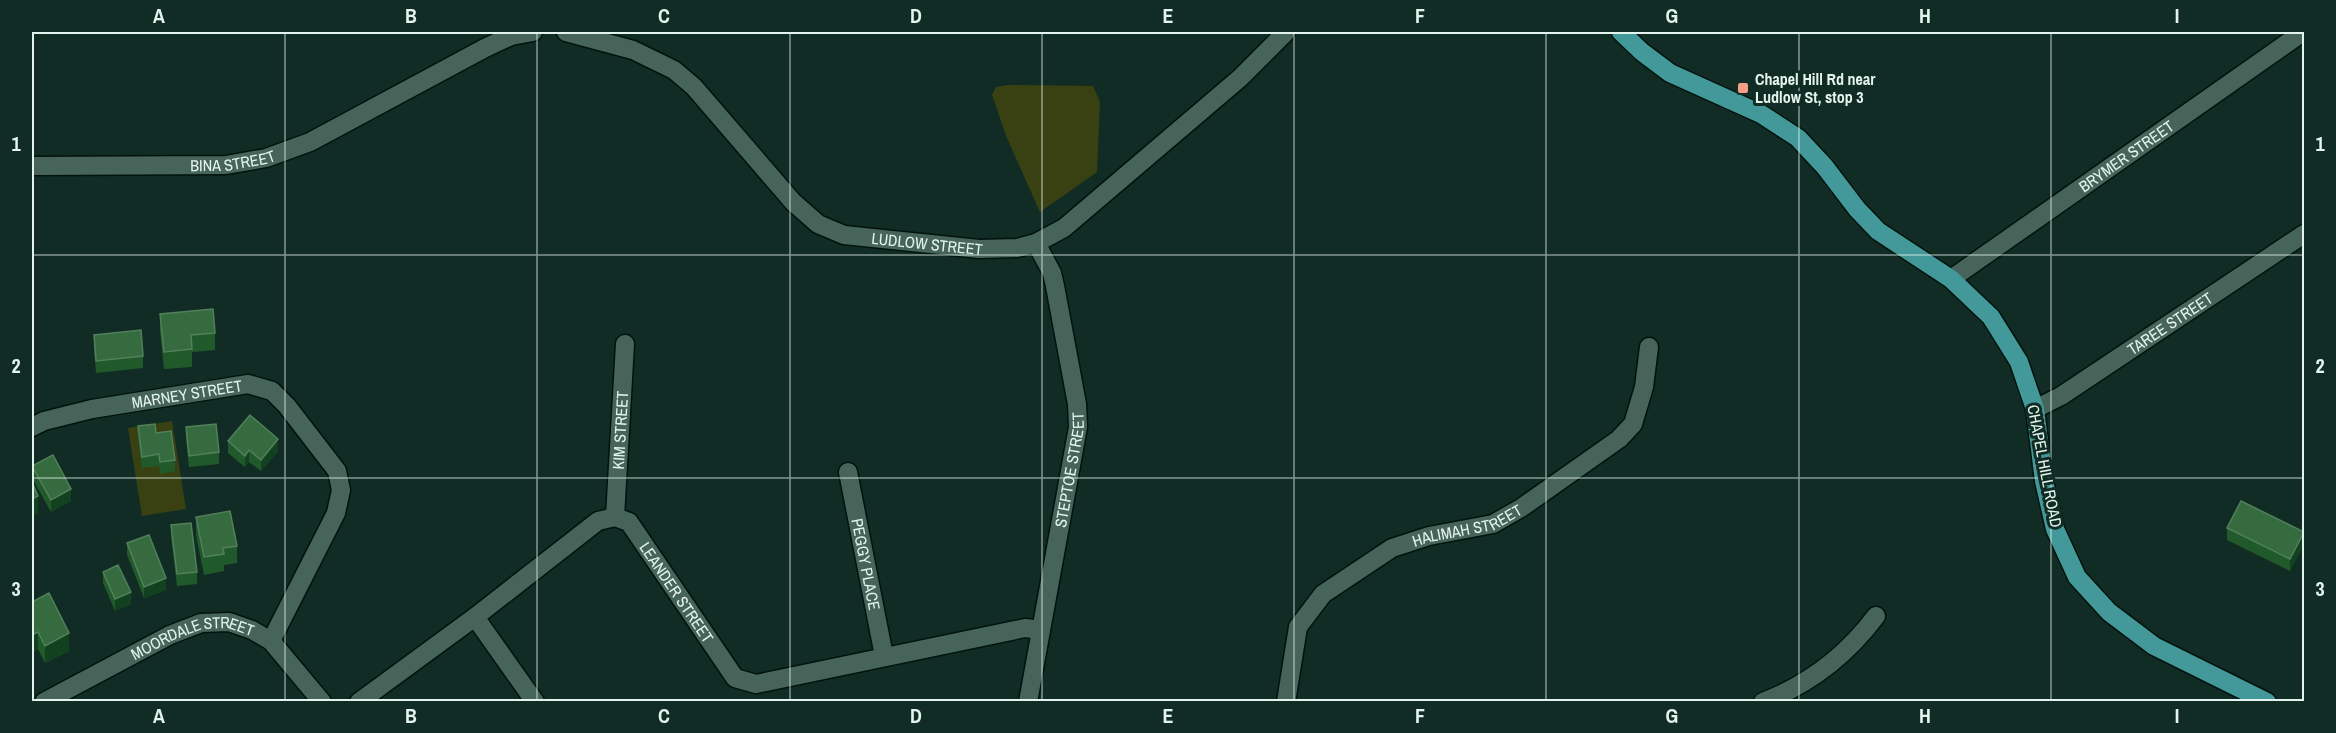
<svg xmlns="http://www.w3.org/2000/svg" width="2336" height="733" font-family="'Archivo Narrow',sans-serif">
  <rect width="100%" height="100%" fill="#112c24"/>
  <path fill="#394113" d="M1008 85 1093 86 1100 102 1097 172 1040 212 1007 138 992 95 996 87Z
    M172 421 186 509 142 516 128 428Z"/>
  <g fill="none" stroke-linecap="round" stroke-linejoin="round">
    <g stroke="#00140d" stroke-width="21">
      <g id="minor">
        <path id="s1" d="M566 32 633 50 674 70 694 87 793 202 818 224 844 235 979 249 1017 248 1036 243 1064 228 1240 78 1286 32"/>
        <path id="s2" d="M32 166 226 165 266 158 310 142 485 48 511 36 533 32"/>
        <path id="s3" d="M1951 279 2303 32"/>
        <path id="s4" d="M2035 409 2061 396 2304 234"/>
        <path id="s5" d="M32 427 44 421 92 409 248 384 272 391 287 406 337 471 341 490 336 513 271 641"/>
        <path id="s6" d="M848 472 884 656"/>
        <path id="s7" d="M615 517 625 344"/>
        <path d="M475 617 535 702"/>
        <path id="s8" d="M44 702 170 635 201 623 229 622 252 630 271 641 322 702"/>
        <path id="s9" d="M359 702 475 617 598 521 615 517 629 522 735 678 756 684 1025 628 1041 630"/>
        <path id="s10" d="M1028 702 1078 427 1077 404 1055 286 1052 273 1036 243"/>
        <path id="s11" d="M1286 702 1298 627 1323 594 1392 548 1429 536 1493 524 1521 508 1619 439 1633 424 1644 387 1649 347"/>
        <path d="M1763 702C1810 684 1846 656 1876 616"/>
      </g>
    </g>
    <g stroke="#00140d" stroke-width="21">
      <path id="major" d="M1621 32 1642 52 1670 73 1761 114 1798 138 1825 167 1857 209 1878 231 1951 279 1991 317 2019 362 2035 409 2044 481 2055 529 2077 577 2109 612 2154 646 2267 702"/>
    </g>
    <use href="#minor" stroke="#47645b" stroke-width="18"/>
    <use href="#major" stroke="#439999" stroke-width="18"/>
  </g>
  <path fill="#215a2a" d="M160 314 215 333V350L192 352V367L164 369 160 331Z
    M94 335 143 356V368L96 373 94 347Z
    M138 426 156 433 175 460V471L160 474 159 466 142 468 138 438Z
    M186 427 219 452V464L189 467 186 439Z
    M228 441 278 451 261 471 249 462 245 467 228 453Z
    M32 466 71 501 51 512 32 478Z
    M196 517 237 546V563L224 565V571L204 575 196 535Z
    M171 525 197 572V584L177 586 171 537Z
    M2227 528 2304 544 2290 571 2227 540Z
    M127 543 166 590 144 598 127 555Z
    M103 572 131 604 115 611 103 583Z
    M32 602 69 651 45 663 38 649 33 652V669L32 670Z"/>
  <path fill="#12411f" d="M278 439V451L261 471V460Z
    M249 450V462L245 467V456Z
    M71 489V501L51 512V500Z
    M38 496V513L33 516V525L32 526V499Z
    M2304 532V544L2290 571V559Z
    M166 578V590L144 598V587Z
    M131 592V604L115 611V599Z
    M38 632V649L32 652V635Z
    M69 633V651L45 663V646Z
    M33 652V669L32 670V653Z"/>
  <path fill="#366b3f" stroke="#51805a" stroke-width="1.5" d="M213 309 215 333 191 335 192 349 164 352 160 314Z
    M141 330 143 356 96 361 94 335Z
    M250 415 278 439 261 460 249 450 245 456 228 441Z
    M155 424 156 433 171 431 175 460 160 462 159 454 142 457 138 426Z
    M216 424 219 452 189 456 186 427Z
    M53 455 71 489 51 500 32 466Z
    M32 482 38 496 32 499Z
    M2241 501 2304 532 2290 559 2227 528Z
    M230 511 237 546 223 548 224 554 204 557 196 517Z
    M191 523 197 572 177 574 171 525Z
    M149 535 166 578 144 587 127 543Z
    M118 565 131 592 115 599 103 572Z
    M49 593 69 633 45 646 38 632 32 635V617L33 616 32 613V602Z"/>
  <path fill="none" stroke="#e3f3ed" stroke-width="1.5" stroke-opacity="0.55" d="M285 32V702M537 32V702M790 32V702M1042 32V702M1294 32V702M1546 32V702M1799 32V702M2051 32V702M32 255H2304M32 478H2304"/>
  <rect fill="#f49f86" stroke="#112c24" stroke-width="2" x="1737" y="82" width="12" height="12" rx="3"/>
  <g text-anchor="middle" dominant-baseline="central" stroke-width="6" stroke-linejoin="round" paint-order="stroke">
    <g font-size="16" font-weight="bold" fill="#e3f3ed" stroke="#112c24" text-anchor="start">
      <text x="1755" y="79">Chapel Hill Rd near<tspan x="1755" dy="18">Ludlow St, stop 3</tspan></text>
    </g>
    <g font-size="16" fill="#e3f3ed" stroke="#112c24">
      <text stroke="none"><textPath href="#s3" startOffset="214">BRYMER STREET</textPath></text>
      <text stroke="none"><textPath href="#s2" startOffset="201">BINA STREET</textPath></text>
      <text stroke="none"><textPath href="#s1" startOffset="438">LUDLOW STREET</textPath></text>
      <text stroke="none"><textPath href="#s4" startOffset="160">TAREE STREET</textPath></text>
      <text stroke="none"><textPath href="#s5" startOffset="159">MARNEY STREET</textPath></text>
      <text stroke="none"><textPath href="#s7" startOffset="87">KIM STREET</textPath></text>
      <text transform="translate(2045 466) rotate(79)">CHAPEL HILL ROAD</text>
      <text stroke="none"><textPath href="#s10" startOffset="236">STEPTOE STREET</textPath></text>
      <text stroke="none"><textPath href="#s11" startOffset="279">HALIMAH STREET</textPath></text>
      <text stroke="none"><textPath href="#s6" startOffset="94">PEGGY PLACE</textPath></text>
      <text stroke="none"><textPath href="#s9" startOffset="417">LEANDER STREET</textPath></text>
      <text stroke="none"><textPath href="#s8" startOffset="165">MOORDALE STREET</textPath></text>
    </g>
  </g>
  <rect width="2336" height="733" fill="none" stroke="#112c24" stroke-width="66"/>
  <rect x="33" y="33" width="2270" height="667" fill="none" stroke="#e3f3ed" stroke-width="2"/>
  <g font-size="20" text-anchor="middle" font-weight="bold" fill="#e3f3ed">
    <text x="159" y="23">A</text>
    <text x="411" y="23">B</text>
    <text x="664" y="23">C</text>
    <text x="916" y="23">D</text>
    <text x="1168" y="23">E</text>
    <text x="1420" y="23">F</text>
    <text x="1672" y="23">G</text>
    <text x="1925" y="23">H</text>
    <text x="2177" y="23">I</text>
    <text x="16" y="151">1</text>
    <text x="2320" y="151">1</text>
    <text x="16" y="373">2</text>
    <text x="2320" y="373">2</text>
    <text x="16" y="596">3</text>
    <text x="2320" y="596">3</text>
    <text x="159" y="723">A</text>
    <text x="411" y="723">B</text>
    <text x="664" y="723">C</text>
    <text x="916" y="723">D</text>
    <text x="1168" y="723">E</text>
    <text x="1420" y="723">F</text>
    <text x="1672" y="723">G</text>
    <text x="1925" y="723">H</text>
    <text x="2177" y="723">I</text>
  </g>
</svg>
